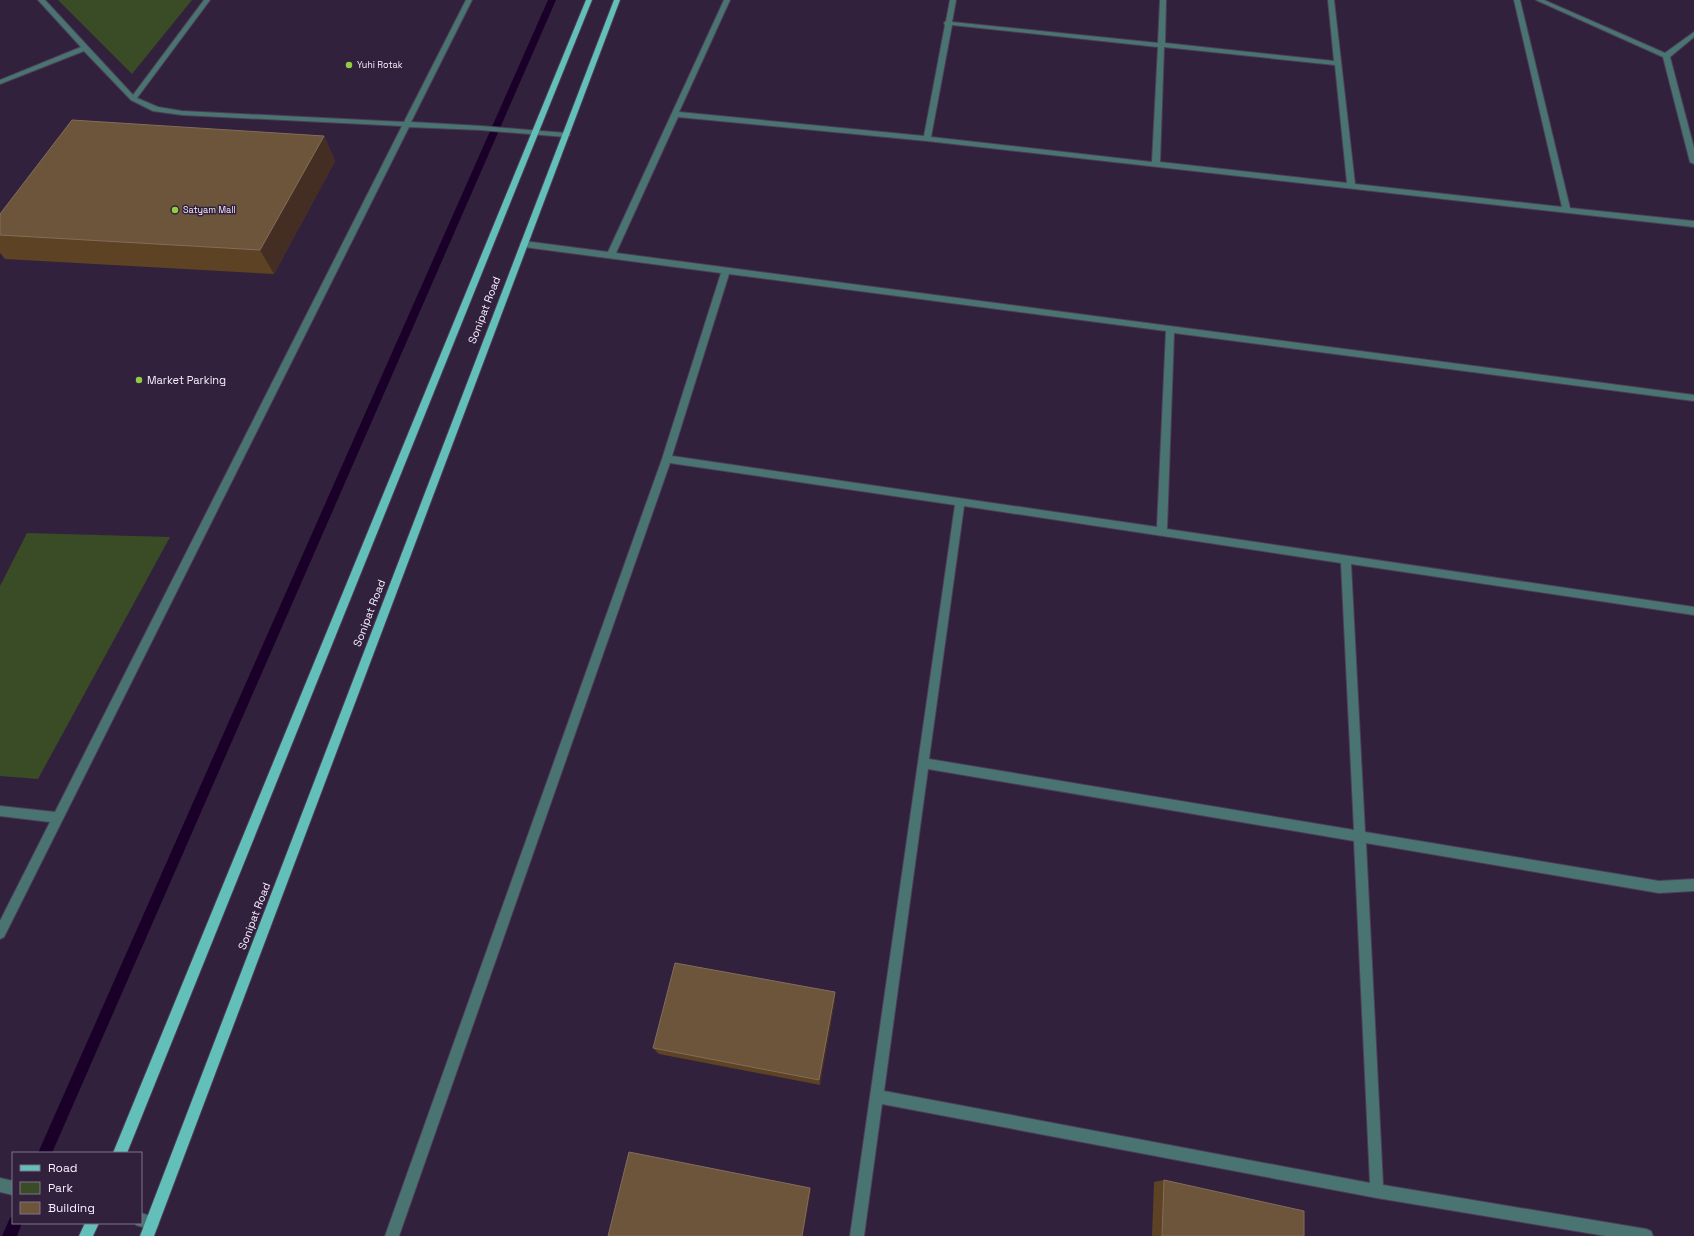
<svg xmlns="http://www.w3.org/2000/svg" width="1694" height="1236" font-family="'Space Grotesk',sans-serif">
  <rect width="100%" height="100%" fill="#31213c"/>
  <path fill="#394c25" d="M58 0H192L132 74Z
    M27 533 170 537 38 779 0 776V586Z"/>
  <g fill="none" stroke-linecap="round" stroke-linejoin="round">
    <path fill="#1a0028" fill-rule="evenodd" d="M548 0H556L52 1153H38Z
      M13 1216V1223H22L17 1236H2L10 1218Z"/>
    <g stroke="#4d3e57" stroke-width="2">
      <path id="minor" d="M38 0H45L133 95 204 0H210L137 98 158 107 182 111 404 122 466 0H472L411 122 481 126 566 133 570 135 566 137 481 130 409 127 4 937 0 939V921L50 822 0 816V806L55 812 402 126 182 115 153 111 131 100 84 51 0 84V80L81 47Z
        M724 0H730L679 112 924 136 945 25 944 23 946 21 950 0H956L952 22 1158 43 1160 0H1166L1165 43 1334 61 1328 0H1334L1355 184 1562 207 1514 0H1520L1570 208 1694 221V227L927 141 678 117 616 253 1694 395V401L1174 333 1167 529 1694 607V615L1351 564 1365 832 1659 881 1694 879V891L1659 893 1366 843 1383 1185 1646 1229 1651 1231 1653 1236H1606L1377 1198 882 1104 864 1236H850L955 505 670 463 399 1236H385L662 459 721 273 524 247 520 244 524 241 608 252ZM952 25 1158 47 1152 162 931 137ZM1164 47 1335 65 1347 183 1160 162ZM729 274 1166 331 1157 527 672 456ZM964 506 1341 563 1354 830 929 759ZM928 769 1354 841 1370 1183 884 1091Z
        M1536 0H1544L1665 53 1694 32V37L1670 57 1694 148V164L1690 162 1663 57Z
        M0 1178 13 1181V1195L0 1192Z
        M141 1213 157 1218 159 1223 157 1228 152 1230 136 1225V1223H141Z"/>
    </g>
    <g stroke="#4d3e57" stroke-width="2">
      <path id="primary" d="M586 0H592L127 1153H113Z
        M614 0H620L154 1236H140Z
        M85 1223H99L93 1236H79Z"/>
    </g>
    <use href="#minor" fill="#4a7471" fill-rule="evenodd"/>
    <use href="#primary" fill="#63bfb9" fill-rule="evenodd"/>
  </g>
  <path fill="#5d4324" d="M324 136 335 161 274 274 5 259 0 253V214Z
    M835 992V1000L820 1085 659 1054 653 1048Z
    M1164 1180 1304 1236H1152L1154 1182Z"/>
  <path fill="#442e23" d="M324 136 335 161 274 274 260 250Z
    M835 992V1000L820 1085 819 1080Z
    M810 1188 811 1190 803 1236H802Z"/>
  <path fill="#6d553b" stroke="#836d5a" d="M72 120 324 136 260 250 0 235V214Z
    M675 963 835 992 819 1080 653 1048Z
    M629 1152 810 1188 802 1236H608Z
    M1164 1180 1304 1211V1236H1162Z"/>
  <g fill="#8fcd41" stroke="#31213c" stroke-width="1.5">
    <circle cx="349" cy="65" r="4"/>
    <circle cx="175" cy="210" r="4"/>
    <circle cx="139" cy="380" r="4"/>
  </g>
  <g text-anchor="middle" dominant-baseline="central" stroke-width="3" stroke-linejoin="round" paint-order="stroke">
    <g font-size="9" fill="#f7edff" stroke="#31213c" text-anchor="start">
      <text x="357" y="65">Yuhi Rotak</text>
      <text x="183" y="210">Satyam Mall</text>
    </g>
    <g font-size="11" fill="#f7edff" stroke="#31213c">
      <text transform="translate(484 310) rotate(-69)">Sonipat Road</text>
      <text transform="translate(369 613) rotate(-69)">Sonipat Road</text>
      <text transform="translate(254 916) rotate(-69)">Sonipat Road</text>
    </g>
    <g font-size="11" fill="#f7edff" stroke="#31213c" text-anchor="start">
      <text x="147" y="380">Market Parking</text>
    </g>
  </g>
  <rect x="12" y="1152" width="130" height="72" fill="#31213c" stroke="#80738a"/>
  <rect x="20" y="1165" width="20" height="6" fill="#63bfb9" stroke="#80738a"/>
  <text x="48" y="1172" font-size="12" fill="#f7edff">Road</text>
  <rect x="20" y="1182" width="20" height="12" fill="#394c25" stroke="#80738a"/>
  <text x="48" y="1192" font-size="12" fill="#f7edff">Park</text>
  <rect x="20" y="1202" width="20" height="12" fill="#6d553b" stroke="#80738a"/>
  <text x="48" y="1212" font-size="12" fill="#f7edff">Building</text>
</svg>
